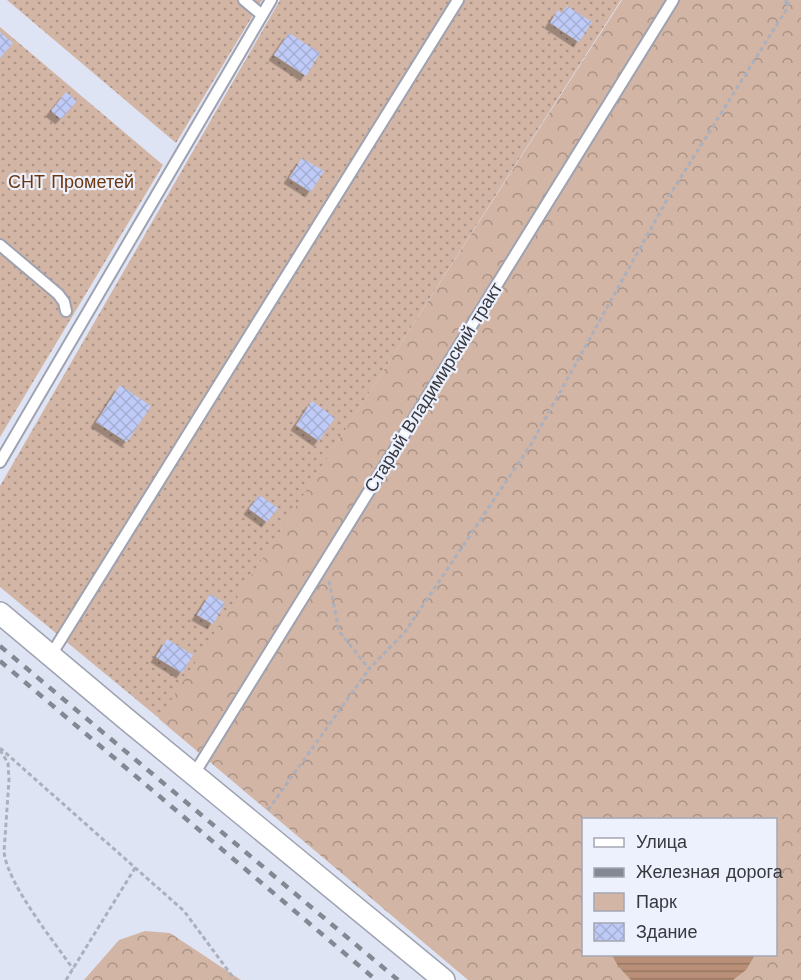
<svg xmlns="http://www.w3.org/2000/svg" width="801" height="980" font-family="'Work Sans',sans-serif">
  <defs>
    <pattern id="green-dots" width="8" height="8" patternUnits="userSpaceOnUse" patternTransform="scale(1.5)"><rect width="8" height="8" fill="#d2b5a4"/><path d="M2 2h.1M6 6h.1" fill="none" stroke="#ab9487" stroke-width="1.8" stroke-linecap="round"/></pattern>
    <pattern id="forest-crowns" width="20" height="18" patternUnits="userSpaceOnUse" patternTransform="scale(1.5)"><rect width="20" height="18" fill="#d2b5a4"/><path d="M2 6a3 3 0 1 1 6 0M12 15a3 3 0 1 1 6 0" fill="none" stroke="#ab9487"/></pattern>
    <pattern id="water-rules" width="6" height="5" patternUnits="userSpaceOnUse" patternTransform="scale(1.5)"><rect width="6" height="5" fill="#b99077"/><path d="M0 2.5h6" fill="none" stroke="#977763"/></pattern>
    <pattern id="building-cross-hatch" width="8" height="8" patternUnits="userSpaceOnUse" patternTransform="scale(1.5)"><rect width="8" height="8" fill="#bfcbf6"/><path d="M0 0l8 8M0 8l8-8" fill="none" stroke="#a5afd4"/></pattern>
    <filter id="shadow"><feDropShadow dx="-5.5" dy="5.5" stdDeviation="0" flood-color="#0004"/></filter>
  </defs>
  <rect width="100%" height="100%" fill="#dfe4f4"/>
  <path fill="url(#green-dots)" d="M7 0H262L176 143Z
    M280 0H621L160 719 0 587V486Z
    M0 27 163 165 0 437Z"/>
  <path fill="url(#forest-crowns)" fill-rule="evenodd" d="M622 0H801V980H468L159 719ZM584 820H776V954H584Z
    M145 931 170 933 241 980H84L119 940Z"/>
  <path fill="url(#water-rules)" d="M612 955H755L746 970 733 980H631L618 966Z"/>
  <path fill="url(#building-cross-hatch)" filter="url(#shadow)" d="M567 6 592 22 579 42 550 23 558 10 562 13Z
    M0 32 13 43 0 58Z
    M289 33 320 53 306 76 274 55Z
    M66 92 77 101 61 119 51 111Z
    M302 158 324 171 311 192 289 178Z
    M120 385 151 406 127 442 96 422Z
    M312 401 335 418 319 441 296 425Z
    M259 495 278 508 267 522 249 509Z
    M210 594 225 603 213 624 197 615Z
    M167 639 193 655 182 673 156 657Z"/>
  <g fill="none" stroke-linecap="round" stroke-linejoin="round">
    <g stroke="#9ea2b1" stroke-width="14">
      <path id="service" d="M244 0 262 15
        M0 245 58 294 64 302 66 311
        M0 462 271 0
        M51 655 458 0
        M194 774 673 0"/>
    </g>
    <g stroke="#9ea2b1" stroke-width="24">
      <path id="minor" d="M0 613 125 718 444 980"/>
    </g>
    <path stroke="#acb0bd" stroke-width="3" stroke-dasharray="4.5 3" stroke-linecap="butt" d="M786 0V8
      M329 581 339 631 369 669 405 632 530 446 669 196 786 10 790 0
      M0 748 184 911 235 980
      M0 750 8 763 9 780 4 852C8 885 53 940 73 969
      M268 810 369 669
      M66 980 135 868"/>
    <use href="#service" stroke="#fff" stroke-width="10"/>
    <use href="#minor" stroke="#fff" stroke-width="21"/>
    <path stroke="#848892" stroke-width="4.5" stroke-dasharray="8 8" stroke-linecap="butt" d="M0 646 398 980
      M0 661 376 980"/>
  </g>
  <g text-anchor="middle" dominant-baseline="central" stroke-width="4.5" stroke-linejoin="round" paint-order="stroke">
    <g font-size="18" fill="#6d3810" stroke="#edf1fe">
      <text x="71" y="181">СНТ Прометей</text>
    </g>
    <g font-size="18" fill="#37393f" stroke="#edf1fe">
      <text transform="translate(433 387) rotate(-58)">Старый Владимирский тракт</text>
    </g>
  </g>
  <rect x="582" y="818" width="195" height="138" fill="#edf1fe" stroke="#a4a7b2" stroke-width="1.5"/>
  <rect x="594" y="838" width="30" height="9" fill="#ffffff" stroke="#a4a7b2" stroke-width="1.5"/>
  <text x="636" y="848" font-size="18" fill="#37393f">Улица</text>
  <rect x="594" y="868" width="30" height="9" fill="#848892" stroke="#a4a7b2" stroke-width="1.5"/>
  <text x="636" y="878" font-size="18" fill="#37393f">Железная дорога</text>
  <rect x="594" y="893" width="30" height="18" fill="#d2b5a4" stroke="#a4a7b2" stroke-width="1.5"/>
  <text x="636" y="908" font-size="18" fill="#37393f">Парк</text>
  <rect x="594" y="923" width="30" height="18" fill="url(#building-cross-hatch)" stroke="#a4a7b2" stroke-width="1.5"/>
  <text x="636" y="938" font-size="18" fill="#37393f">Здание</text>
</svg>
